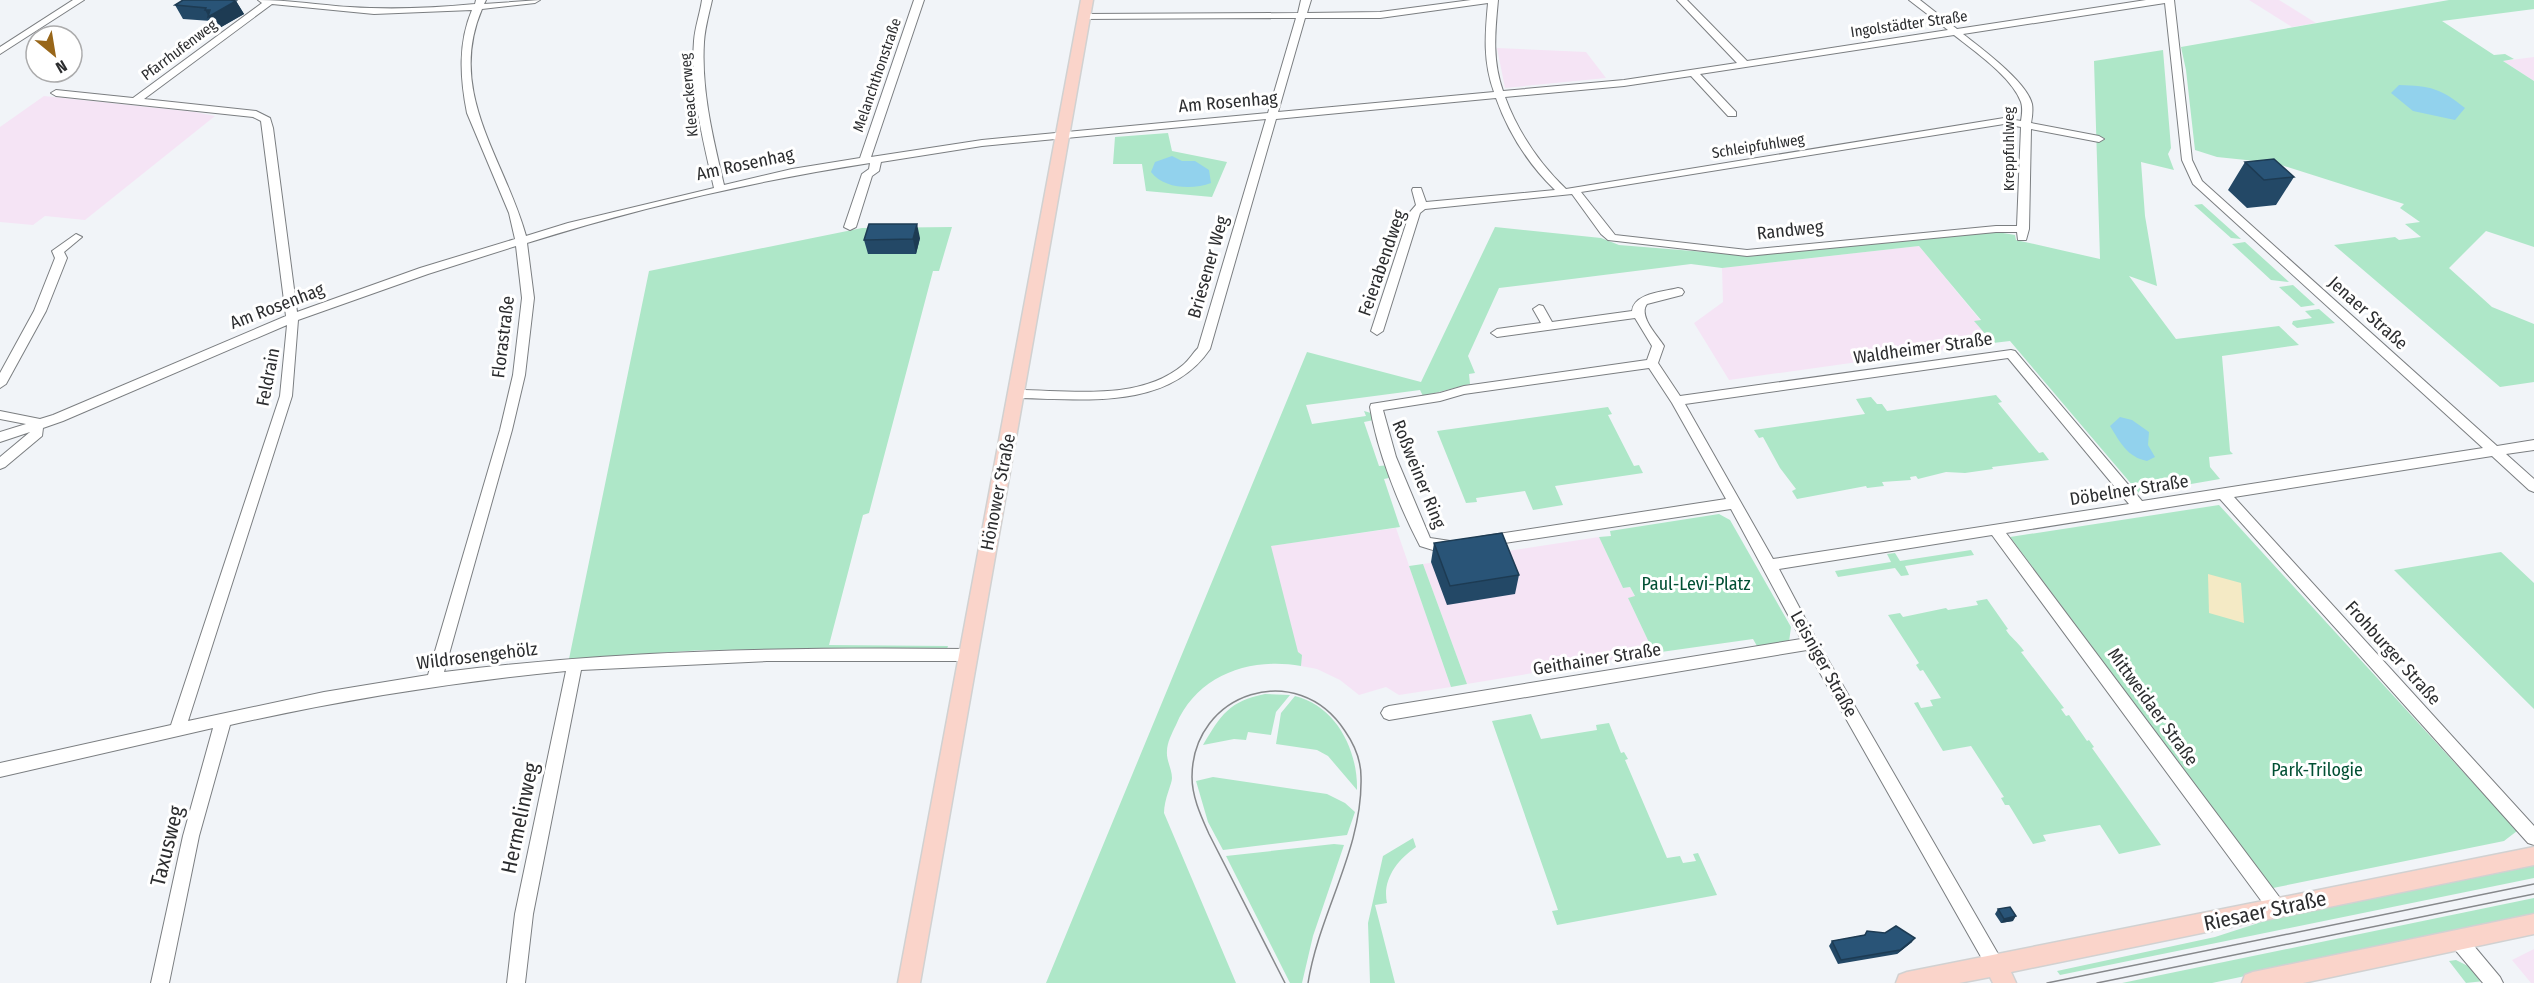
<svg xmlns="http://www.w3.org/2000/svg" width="2534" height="983" font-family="'Fira Sans Condensed',sans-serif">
  <rect width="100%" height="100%" fill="#f1f4f8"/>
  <path fill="#f5e4f5" d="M2249 0H2279L2316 23 2292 27Z
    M1497 48 1586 52 1606 78 1505 88Z
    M2534 57V81L2503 61Z
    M44 96 195 112 215 116 85 220 45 216 33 225 0 222V127Z
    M1919 246 1981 321 1975 322 1993 343 1729 380 1694 323 1723 302 1722 268Z
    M1396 528 1451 687 1399 695 1386 687 1359 695 1340 680 1317 669 1301 666 1270 546Z
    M1599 537 1623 588 1630 587 1635 597 1628 598 1654 653 1467 684 1423 564Z
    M2534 949V983H2531L2512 960Z"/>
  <path fill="#aee7c8" d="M2449 0H2534V9L2442 21 2494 55 2505 54 2514 59 2503 61 2534 81V247L2486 231 2449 268 2492 307 2534 324V382L2500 387 2334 245 2395 237 2399 240 2421 237 2405 224 2420 222 2400 208 2404 204 2275 163 2217 157 2195 150 2186 70 2181 47Z
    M2163 50 2171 148 2168 154 2174 170 2141 162 2145 216 2157 286 2129 276 2176 339 2279 326 2299 345 2222 356 2230 451 2233 454 2209 457 2210 467 2220 479 2139 493 2010 341 1993 343 1974 321 1981 320 1919 246 1722 268 1691 264 1499 288 1468 356 1475 373 1469 374 1470 384 1423 396 1420 390 1306 405 1312 424 1366 416 1364 411 1371 413 1374 420 1364 422 1379 466 1390 465 1394 477 1384 479 1400 527 1271 546 1298 652 1302 655 1301 666C1250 657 1197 675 1176 725 1172 733 1167 743 1167 751 1166 760 1172 769 1172 778 1172 784 1164 799 1164 813L1236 983H1046L1307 352 1421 382 1495 227 1601 238 1619 245 1742 255 1997 232 2015 235 2016 240 2100 259 2094 61Z
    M1168 133 1172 151 1227 162 1212 197 1146 191 1142 164H1113L1115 137Z
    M2202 204 2241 239 2231 238 2194 205Z
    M952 227 939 271H933L869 513 863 515 829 645 948 646 947 649 703 650 569 659 649 271 862 228Z
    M2245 242 2289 282 2271 280 2232 244Z
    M2293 285 2315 305 2301 307 2279 287Z
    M2319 309 2335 323 2297 328 2292 324 2293 321 2312 318 2305 311Z
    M1996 395 2002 402 1998 403 2039 453 2043 452 2049 460 1992 467 1993 469 1965 473 1946 472 1918 479 1916 476 1910 477 1911 480 1882 482 1884 486 1867 488 1866 486 1797 499 1792 491 1796 489 1780 468 1763 437 1759 438 1754 430 1865 414 1856 399 1871 397 1877 404H1882L1887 411Z
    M1608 407 1612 414 1608 415 1634 466 1639 465 1643 473 1555 486 1563 505 1533 510 1525 491 1476 498 1477 502 1466 503 1437 431Z
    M2219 505 2517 831 2504 841 2273 888 2010 537Z
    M1719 514 1730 520 1791 627 1789 642 1757 646 1753 639 1654 653 1628 598 1635 596 1630 587 1623 588 1599 537 1611 536 1610 531Z
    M1971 550 1974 555 1905 566 1909 575 1901 576 1895 568 1838 577 1835 571 1891 562 1887 554 1895 553 1900 561Z
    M2501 552 2534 583V709L2394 570Z
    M1423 564 1467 684 1451 687 1409 566Z
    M1987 599 2008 629 2006 630C2010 637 2018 642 2024 651L2021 652 2064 708 2061 709 2066 716 2069 715 2087 741 2089 740 2094 747 2092 748 2161 845 2119 854 2100 825 2043 835 2046 841 2033 844 2009 805H2005L2001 798 2004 797 1971 746 1943 751 1914 703 1918 702 1921 708 1933 706 1930 700 1941 698 1923 670 1920 671 1916 665 1919 663 1888 615 1900 613 1903 617 1946 608 1948 610 1978 605 1976 601Z
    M1265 694 1290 695 1276 712 1271 735 1248 732 1246 740 1234 739 1203 745C1221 715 1229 701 1265 694Z
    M1295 696C1336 706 1358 750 1357 790L1328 756 1317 750 1276 744 1281 713Z
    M1531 714 1541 739 1597 730 1596 725 1609 723 1621 753 1624 752 1628 759 1625 760 1667 858 1680 856 1683 863 1696 861 1693 854 1698 853 1717 895 1557 925 1552 911 1558 910 1492 721Z
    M1213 777 1327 794 1345 803 1355 812 1347 835 1223 850 1208 822 1196 781Z
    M1413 838 1416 847C1397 860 1382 880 1387 903L1375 905 1395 983H1370L1368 923 1383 856Z
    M1334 844 1344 845 1313 936 1302 983H1290L1226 856Z
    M2534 864V878L2060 975 2057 971 2215 937 2280 916Z
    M2534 898V915L2212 983H2122Z
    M2456 960 2470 967 2484 981 2466 983 2449 961Z"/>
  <path fill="#f4eac5" d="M2208 574 2241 583 2244 623 2209 613Z"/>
  <path fill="#92d2ed" d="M2399 85C2431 86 2440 88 2465 108L2455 120 2413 111 2391 93Z
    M1172 156 1182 161H1195L1209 170 1211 183C1193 190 1164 189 1151 172L1155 162Z
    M2120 417 2132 420 2149 432 2148 445 2155 457 2147 461C2127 457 2120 442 2110 426Z"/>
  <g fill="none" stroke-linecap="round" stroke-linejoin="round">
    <g stroke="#7b7e81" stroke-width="2">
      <path id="minor" d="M73 0H84L0 54V47Z
        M258 0C289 0 319 5 350 7 392 10 433 8 475 4L476 0H486L484 4 540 0 535 3 482 9C446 93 505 159 526 236L568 223 714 188C703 140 690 91 694 41 695 27 700 14 702 0H712C709 14 705 27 704 42 701 90 713 138 724 185L792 169 860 158 914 0H924L871 157 982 140 1268 113 1296 18 1081 19 1079 17 1084 14 1298 13 1301 0H1311L1307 13 1380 12 1471 0H1498C1495 32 1492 60 1503 91L1624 80 1737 63 1677 0H1687L1747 61 1948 30 1909 0H1920L1957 29 2146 0H2174L2192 160 2202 181 2497 446 2534 440V450L2506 454 2534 479V492L2529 490 2492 456 2234 497 2534 826V845L2528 843 2220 499 2006 533 2283 902 2286 908 2283 914 2277 916 2271 914 1992 535 1779 569 1816 639 2001 959 2004 965 2001 971 1995 974 1989 971 1807 650 1389 720 1384 718 1381 713 1384 708 1389 706 1801 639 1731 509 1485 546 1480 545 1478 541 1480 537 1485 536 1726 499 1672 403 1649 368 1464 394 1440 401 1383 410 1396 457 1430 538 1457 542 1459 546 1457 550C1444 554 1432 550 1420 546 1399 506 1377 451 1370 407L1371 404 1440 393 1464 386 1647 360 1652 346 1635 318 1497 337 1491 333 1497 329 1541 323 1533 309 1539 305 1543 306 1552 322 1632 311C1634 293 1663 292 1678 288L1682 289 1684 292 1682 295 1647 304C1638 316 1657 335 1664 346L1658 363 1680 396 2011 350 2015 351 2142 501 2483 448 2193 184 2182 160 2165 3 1963 34C1981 48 2027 82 2032 104 2033 110 2032 118 2031 123L2099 136 2104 139 2099 142 2031 129 2029 229 2026 240H2018L2017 232H1996L1747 256 1608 240 1601 234 1572 194 1425 209 1420 213 1383 331 1377 335 1371 331 1410 212 1416 205 1412 190 1413 188H1421L1426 202 1555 190C1529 165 1508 132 1496 98L1276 119 1210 349C1168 411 1083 399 1017 398L1011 394 1017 390C1069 390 1139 402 1183 365 1189 360 1193 353 1198 348L1266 119 982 146 881 162 879 171 872 176 856 227 850 230 844 227 862 174 869 169 870 163C754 181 638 208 527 243L534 298 525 375 512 430 444 672C618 650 792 647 968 649L973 651 975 655 973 659 968 661H767L581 670 533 914 525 983H507L515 914 566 671C453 682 341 700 230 725L199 836 169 983H151L183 836 213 728 0 777V763L171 725 280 396 287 325 63 421 43 428 42 436 5 467 0 469V457L30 432 0 442V432L26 424 0 419V411L40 419 53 415 286 316 261 121 253 117 56 96 51 93 56 90 133 98 262 3ZM1488 3C1485 35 1483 62 1494 92L1278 112 1305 18H1380ZM272 4 374 14 472 10C458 43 460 78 467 113L509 213 515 239 420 268 297 312 273 128 270 118 256 111 144 99ZM1954 35C1974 51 2012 77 2021 102 2023 108 2022 115 2021 121L2004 118 1566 189C1539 163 1518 132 1505 97L1624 86 1691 76 1728 116H1736V112L1700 74ZM2004 124 2021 127 2017 226H1996L1747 250 1615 235 1581 192ZM516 246 522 298 513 375 500 430 428 675 324 692 188 721 292 396 298 320 428 274ZM2008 358 2129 504 1773 559 1685 404Z
        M76 234 82 237 64 252 67 258 46 311 6 384 0 388V373L34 311 55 258 52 251Z
        M2458 932 2464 934 2500 977 2503 983H2483L2452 946 2449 940 2452 934Z"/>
    </g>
    <g stroke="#d1d1d1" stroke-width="3">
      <path id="major" d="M1081 0H1093L920 983H898Z
        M2534 847V865L2011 972 2016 983H1993L1990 977 1959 983H1896L1899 975 1907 972Z
        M2534 914V934L2303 983H2242L2245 975 2253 972Z"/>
    </g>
    <use href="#minor" fill="#fff" fill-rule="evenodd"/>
    <use href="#major" fill="#fad4ca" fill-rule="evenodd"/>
    <path stroke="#86888b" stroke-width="1.5" d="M1285 983 1209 834C1201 816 1192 797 1192 777 1192 692 1298 658 1345 731 1354 744 1361 761 1361 777 1363 849 1319 913 1308 983
      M2047 983 2534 884
      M2097 983 2534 894"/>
  </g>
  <path fill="#234866" d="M236 1 244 14 216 30 211 21 183 19 175 5Z
    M2245 162 2294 177 2276 205 2247 208 2228 190Z
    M920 238 916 254H868L864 240Z
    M1434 543 1519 575 1515 594 1447 605 1431 562Z
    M1998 909 2013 921 2001 923 1995 914Z
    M1867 931 1912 942 1897 954 1838 964 1829 946 1832 941 1864 935Z"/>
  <path fill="#1d3b53" d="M236 1 244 14 216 30 205 10Z
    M917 224 920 238 916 254 913 239Z
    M2016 916 2013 921 2001 923 2004 919Z
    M1915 938 1912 942 1897 954 1900 950Z"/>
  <path fill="#295477" stroke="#1d3b53" stroke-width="1.5" d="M183 0H230L236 1 208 17 210 10H205L206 8 175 5Z
    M2274 159 2294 177 2264 180 2245 162Z
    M869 224H917L913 239 864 240Z
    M1502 533 1519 575 1450 586 1434 543Z
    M2010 907 2016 916 2004 919 1998 909Z
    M1896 926 1915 938 1900 950 1841 960 1832 941 1865 935 1867 931 1885 933Z"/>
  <g text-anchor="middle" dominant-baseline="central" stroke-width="6" stroke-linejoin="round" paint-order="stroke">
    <g font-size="15" fill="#2c2d2f" stroke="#fff">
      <text transform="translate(1909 24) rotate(-8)">Ingolstädter Straße</text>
      <text transform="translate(179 50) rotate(-37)">Pfarrhufenweg</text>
      <text transform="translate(877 75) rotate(-71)">Melanchthonstraße</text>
      <text transform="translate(689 95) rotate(-95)">Kleeackerweg</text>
      <text transform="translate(1758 146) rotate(-9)">Schleipfuhlweg</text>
      <text transform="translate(2009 149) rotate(-90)">Kreppfuhlweg</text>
    </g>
    <g font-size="18" fill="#2c2d2f" stroke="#fff">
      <text transform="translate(1228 102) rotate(-5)">Am Rosenhag</text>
      <text transform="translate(745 164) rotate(-12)">Am Rosenhag</text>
      <text transform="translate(1790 230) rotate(-6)">Randweg</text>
      <text transform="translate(1382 263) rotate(-71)">Feierabendweg</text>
      <text transform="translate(1208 267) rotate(-74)">Briesener Weg</text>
      <text transform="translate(277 306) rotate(-21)">Am Rosenhag</text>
      <text transform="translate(2368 313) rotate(42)">Jenaer Straße</text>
      <text transform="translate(503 337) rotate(-83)">Florastraße</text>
      <text transform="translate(1923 348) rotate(-8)">Waldheimer Straße</text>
      <text transform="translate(268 377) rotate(-79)">Feldrain</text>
      <text transform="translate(1419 474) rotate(68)">Roßweiner Ring</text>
      <text transform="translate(2129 490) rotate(-9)">Döbelner Straße</text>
      <text transform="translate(998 492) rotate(-79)">Hönower Straße</text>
      <text transform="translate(2393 653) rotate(48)">Frohburger Straße</text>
      <text transform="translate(477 656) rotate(-7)">Wildrosengehölz</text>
      <text transform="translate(1597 659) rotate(-9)">Geithainer Straße</text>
      <text transform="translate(1824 664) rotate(61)">Leisniger Straße</text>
      <text transform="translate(2153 707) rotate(54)">Mittweidaer Straße</text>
    </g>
    <g font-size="18" fill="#025034" stroke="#fff">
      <text x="1696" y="584">Paul-Levi-Platz</text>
      <text x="2317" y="770">Park-Trilogie</text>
    </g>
    <g font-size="21" fill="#2c2d2f" stroke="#fff">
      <text transform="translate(520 818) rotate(-78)">Hermelinweg</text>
      <text transform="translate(167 846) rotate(-76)">Taxusweg</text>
      <text transform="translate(2265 911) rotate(-12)">Riesaer Straße</text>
    </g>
  </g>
  <g transform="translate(54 54) rotate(150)"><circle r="28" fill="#ffffff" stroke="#ababac" stroke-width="1.5"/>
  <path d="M0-4.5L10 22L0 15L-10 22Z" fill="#986619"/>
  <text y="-9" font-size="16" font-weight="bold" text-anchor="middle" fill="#2c2d2f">N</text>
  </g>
</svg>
